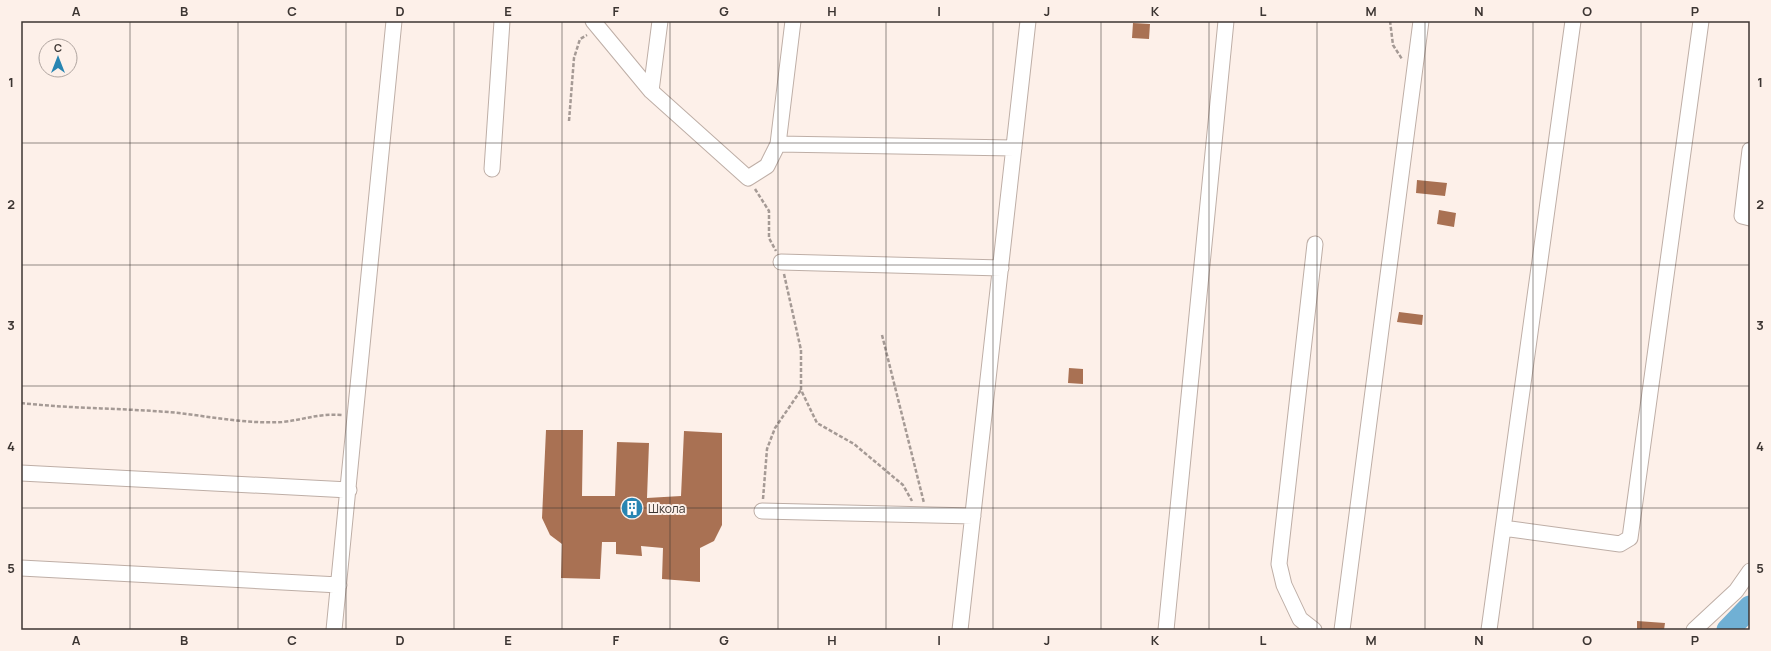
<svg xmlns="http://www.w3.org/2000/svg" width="1771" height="651" font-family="Manrope,sans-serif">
  <rect width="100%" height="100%" fill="#fdf0e9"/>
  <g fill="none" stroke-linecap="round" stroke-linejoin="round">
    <path stroke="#70b0d4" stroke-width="23" d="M1728 630 1750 607"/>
  </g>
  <path fill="#a97153" d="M1133 23 1150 24 1149 39 1132 38Z
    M1417 180 1447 183 1445 196 1416 193Z
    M1439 210 1456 213 1454 227 1437 224Z
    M1399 312 1423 315 1422 325 1397 322Z
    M1069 368 1083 369V384L1068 383Z
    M546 430H583L582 496H615L617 442 649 443 647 498 681 496 684 431 722 433V525L714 541 700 548V582L662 579 663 548 641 546 642 556 616 554V542H602L600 579 561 578 562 544 550 535 542 518Z
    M1637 621 1665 623 1664 630H1637Z"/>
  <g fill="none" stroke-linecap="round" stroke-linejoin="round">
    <g stroke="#beaea6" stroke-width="17">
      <path id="street" d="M593 21 651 91 748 178 767 166 778 144 793 21
        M651 91 660 21
        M778 144 1014 148
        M1750 150 1742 216 1750 218
        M492 169 502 21
        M781 262 1001 268
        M21 473 349 490
        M762 511 973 516
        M1503 528 1620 544 1630 538 1701 21
        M21 568 339 585
        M334 630 394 21
        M960 630 1028 21
        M1166 630 1226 21
        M1314 630 1300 619 1284 585 1279 564 1315 244
        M1342 630 1421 21
        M1489 630 1573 21
        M1694 630 1736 591 1750 571"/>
    </g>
    <path stroke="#a59a95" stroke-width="2.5" stroke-dasharray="4 2" stroke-linecap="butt" d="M1390 21 1393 45 1402 59
      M569 121 574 58 580 39 587 35
      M755 189 769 211V238L776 251
      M784 274 801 350V390L817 423 854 444 903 485 912 501
      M882 335 924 503
      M21 403C74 409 126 408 179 413 212 417 248 424 282 422 304 420 318 413 342 415
      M763 499 767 449 775 428 801 390"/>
    <use href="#street" stroke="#fff" stroke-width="15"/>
  </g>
  <path fill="none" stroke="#3c3532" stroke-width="1" stroke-opacity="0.55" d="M130 21V630M238 21V630M346 21V630M454 21V630M562 21V630M670 21V630M778 21V630M886 21V630M993 21V630M1101 21V630M1209 21V630M1317 21V630M1425 21V630M1533 21V630M1641 21V630M21 143H1750M21 265H1750M21 386H1750M21 508H1750"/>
  <defs>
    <g id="building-disc" transform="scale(1.15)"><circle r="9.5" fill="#2885b2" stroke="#fdf0e9"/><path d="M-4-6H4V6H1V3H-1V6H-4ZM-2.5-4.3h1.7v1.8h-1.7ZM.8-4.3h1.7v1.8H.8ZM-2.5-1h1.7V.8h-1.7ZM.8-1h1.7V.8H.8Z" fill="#fff"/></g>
  </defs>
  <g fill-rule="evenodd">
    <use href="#building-disc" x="632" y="508"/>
  </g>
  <g text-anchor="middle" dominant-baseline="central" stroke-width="4" stroke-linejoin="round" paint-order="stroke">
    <g font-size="12" fill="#3c3532" stroke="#fdf0e9" text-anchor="start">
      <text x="648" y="508">Школа</text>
    </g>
  </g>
  <rect width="1771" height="651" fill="none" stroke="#fdf0e9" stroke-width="44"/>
  <g transform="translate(58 58)"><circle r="19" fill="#fdf0e9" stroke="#b0a5a0"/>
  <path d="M0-3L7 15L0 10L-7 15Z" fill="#2885b2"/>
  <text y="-6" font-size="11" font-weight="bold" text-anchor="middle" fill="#3c3532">С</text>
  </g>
  <rect x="22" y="22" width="1727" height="607" fill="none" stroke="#3c3532" stroke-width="1.5"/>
  <g font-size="13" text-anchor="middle" font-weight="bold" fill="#3c3532">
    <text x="76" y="16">A</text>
    <text x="184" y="16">B</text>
    <text x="292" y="16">C</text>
    <text x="400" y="16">D</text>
    <text x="508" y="16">E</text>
    <text x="616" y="16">F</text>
    <text x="724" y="16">G</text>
    <text x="832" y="16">H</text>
    <text x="939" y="16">I</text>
    <text x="1047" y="16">J</text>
    <text x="1155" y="16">K</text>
    <text x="1263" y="16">L</text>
    <text x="1371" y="16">M</text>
    <text x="1479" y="16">N</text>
    <text x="1587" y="16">O</text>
    <text x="1695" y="16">P</text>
    <text x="11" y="87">1</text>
    <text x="1760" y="87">1</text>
    <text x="11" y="209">2</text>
    <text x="1760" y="209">2</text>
    <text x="11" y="330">3</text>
    <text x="1760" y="330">3</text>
    <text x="11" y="451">4</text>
    <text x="1760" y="451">4</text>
    <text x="11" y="573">5</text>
    <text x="1760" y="573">5</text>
    <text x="76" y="645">A</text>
    <text x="184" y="645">B</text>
    <text x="292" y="645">C</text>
    <text x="400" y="645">D</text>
    <text x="508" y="645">E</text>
    <text x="616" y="645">F</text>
    <text x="724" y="645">G</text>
    <text x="832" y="645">H</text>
    <text x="939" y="645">I</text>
    <text x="1047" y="645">J</text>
    <text x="1155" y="645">K</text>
    <text x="1263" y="645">L</text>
    <text x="1371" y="645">M</text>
    <text x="1479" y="645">N</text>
    <text x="1587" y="645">O</text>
    <text x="1695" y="645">P</text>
  </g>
</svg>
